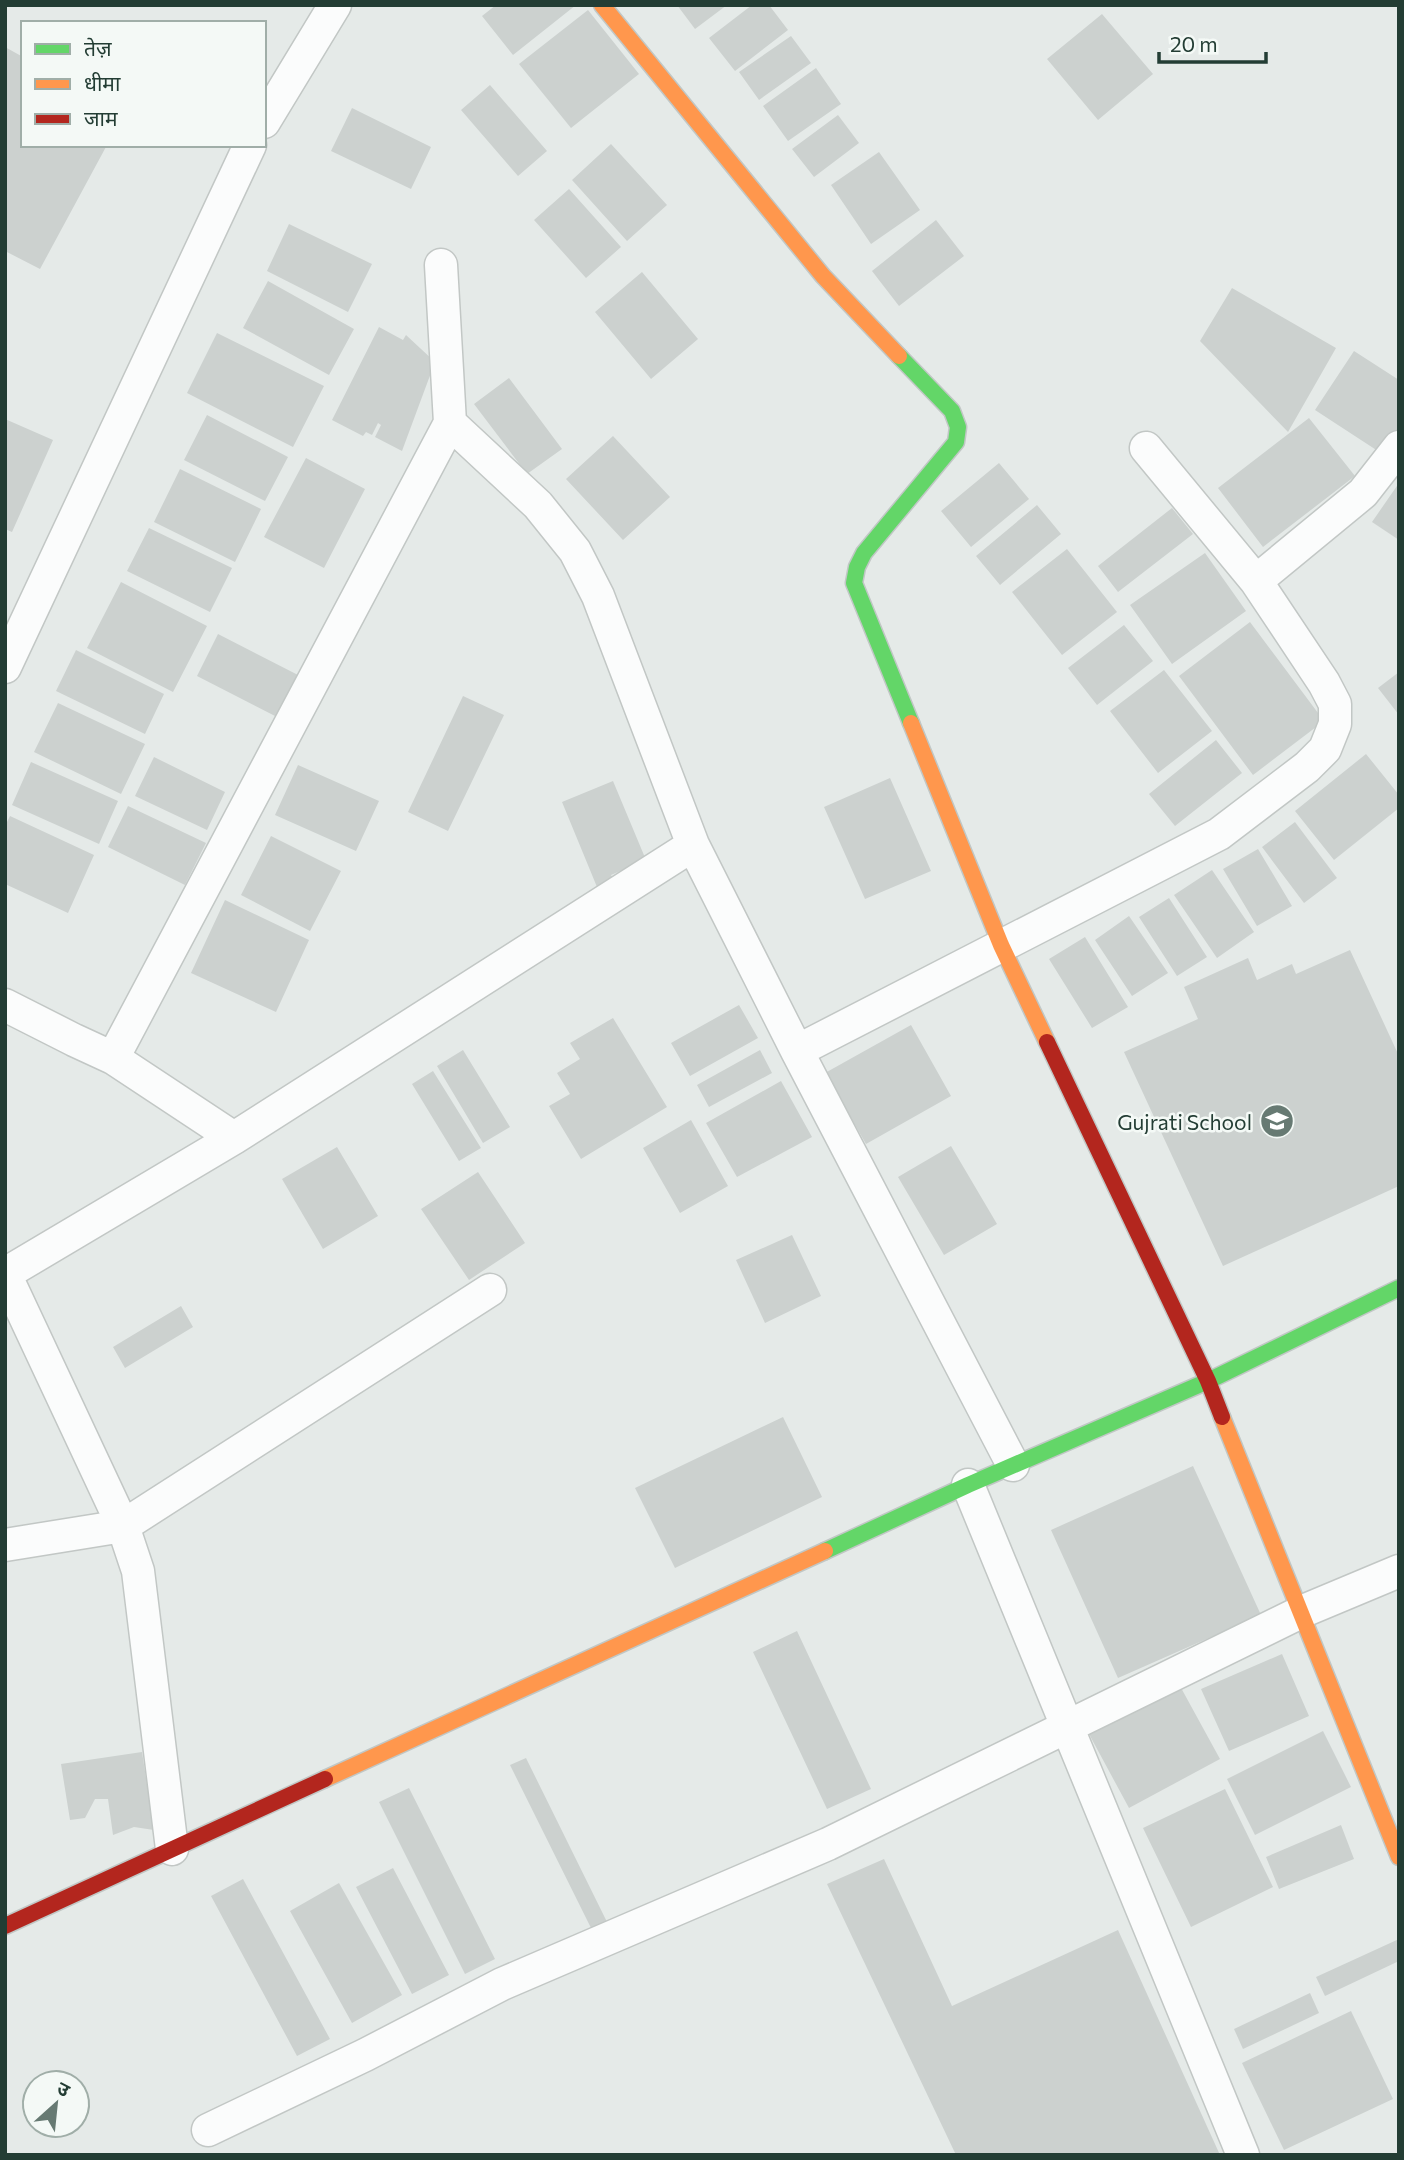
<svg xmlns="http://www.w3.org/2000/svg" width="1404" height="2160" font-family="Commissioner,'Noto Sans Devanagari',sans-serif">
  <rect width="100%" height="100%" fill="#e5eae8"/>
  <path fill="#ccd1cf" d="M496 5H576L513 55 482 16Z
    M677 5H727L695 29Z
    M752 5H769L788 30 735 71 709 38Z
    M588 10 639 74 571 128 519 64Z
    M1102 14 1153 74 1098 120 1047 59Z
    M791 36 811 63 759 100 739 72Z
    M5 47 23 57V145H107L40 269 5 251Z
    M816 68 841 104 788 141 763 106Z
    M490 85 547 151 518 176 461 110Z
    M352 108 431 147 411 189 331 151Z
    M838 115 859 143 814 177 792 149Z
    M611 144 667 205 627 241 572 180Z
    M879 152 920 210 871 244 831 185Z
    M569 189 621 247 586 278 534 220Z
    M936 220 964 256 899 306 872 271Z
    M289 224 372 264 348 312 267 271Z
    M642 272 698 339 651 379 595 312Z
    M268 281 354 329 329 375 243 328Z
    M1232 288 1336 348 1288 432 1200 341Z
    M379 327 403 340 406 335 435 362 402 451 375 437 381 425 378 423 372 435 366 432 363 436 332 420Z
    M217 333 324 386 293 447 187 393Z
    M1354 351 1399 380V433L1384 455 1315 410Z
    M509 378 562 449 527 474 474 404Z
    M207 415 288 457 265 501 184 460Z
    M1309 418 1355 476 1263 547 1218 488Z
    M5 419 53 440 12 532 5 529Z
    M613 436 670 497 623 540 566 479Z
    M306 458 365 489 324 568 264 537Z
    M999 463 1029 499 971 547 941 511Z
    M180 469 261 509 235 562 154 522Z
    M1399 483V540L1372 522Z
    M1037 505 1061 534 1000 585 976 556Z
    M1172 508 1193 534 1118 592 1098 566Z
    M149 528 232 568 210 612 127 571Z
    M1067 549 1117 612 1062 655 1012 592Z
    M1205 553 1246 611 1172 664 1130 605Z
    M121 582 207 626 173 692 87 648Z
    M1250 622 1324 721 1253 775 1179 676Z
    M1124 625 1153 661 1097 705 1068 668Z
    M218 634 298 675 277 717 197 676Z
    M76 650 164 694 145 734 56 691Z
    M1164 670 1212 731 1158 773 1110 711Z
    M1399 672V715L1378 688Z
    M463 696 504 715 448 831 408 812Z
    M58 703 145 744 121 794 34 752Z
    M1216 740 1242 773 1175 826 1149 794Z
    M1366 754 1399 795V808L1334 860 1295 811Z
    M154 757 225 792 207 830 135 796Z
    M31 762 118 801 99 844 12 805Z
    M298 765 379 801 356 851 275 815Z
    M890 778 931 871 865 899 824 807Z
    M613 781 646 860 611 875 614 880 597 887 562 802Z
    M128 806 206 843 185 885 108 847Z
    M10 816 94 855 68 913 5 884V826Z
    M1295 822 1337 878 1304 903 1262 847Z
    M271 836 341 871 310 931 241 895Z
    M1258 849 1292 906 1257 926 1223 869Z
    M1212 870 1254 932 1217 958 1174 895Z
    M1169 898 1207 957 1177 976 1139 917Z
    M225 900 309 940 276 1012 191 973Z
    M1129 916 1168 973 1132 996 1095 940Z
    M1085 937 1128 1007 1092 1028 1049 959Z
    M1350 950 1399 1056V1186L1223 1266 1124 1052 1198 1019 1184 987 1248 958 1257 980 1292 964 1296 974Z
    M739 1005 758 1038 690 1076 671 1043Z
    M613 1018 667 1107 581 1159 549 1106 570 1094 557 1073 580 1059 570 1043Z
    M911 1025 951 1096 866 1144 825 1073Z
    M463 1050 510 1127 483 1143 437 1066Z
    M760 1050 772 1073 709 1107 697 1085Z
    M433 1071 481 1148 459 1161 412 1084Z
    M781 1081 812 1137 737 1177 706 1123Z
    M691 1120 728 1186 680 1213 643 1148Z
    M951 1146 997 1224 944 1255 898 1177Z
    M337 1147 378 1216 323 1249 282 1179Z
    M478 1172 525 1243 469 1280 421 1209Z
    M792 1235 821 1296 765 1323 736 1260Z
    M181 1306 193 1327 125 1368 113 1347Z
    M783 1417 822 1497 675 1568 635 1488Z
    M1193 1466 1261 1615 1118 1678 1051 1530Z
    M797 1631 871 1789 827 1809 753 1652Z
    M1282 1654 1309 1716 1229 1751 1201 1689Z
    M1180 1686 1220 1759 1129 1808 1089 1734Z
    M1323 1731 1351 1787 1255 1835 1227 1779Z
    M142 1752 154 1830 134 1827 113 1835 108 1799H95L85 1818 70 1820 61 1764Z
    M526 1758 608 1924 593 1932 510 1765Z
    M409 1788 495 1959 465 1974 379 1802Z
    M1225 1789 1273 1887 1191 1927 1143 1828Z
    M1341 1825 1354 1859 1279 1889 1266 1857Z
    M884 1859 952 2006 1118 1930 1220 2155H956L827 1884Z
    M393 1868 449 1975 412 1994 356 1887Z
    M243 1879 330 2039 297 2056 211 1896Z
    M339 1883 402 1995 352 2023 290 1911Z
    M1399 1939V1961L1325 1996 1316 1977Z
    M1310 1993 1319 2013 1243 2049 1234 2029Z
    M1351 2011 1393 2099 1284 2150 1242 2063Z"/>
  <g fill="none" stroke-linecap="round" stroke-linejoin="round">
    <g stroke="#c2c7c5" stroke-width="35">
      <path id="street" d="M264 122 335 5
        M450 423 538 505 575 551 598 596 693 845 797 1051 1013 1465
        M1256 581 1363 493 1399 447
        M5 667 250 145
        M5 1005 74 1040 113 1058 234 1138
        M797 1051 1219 834 1307 767 1325 749 1335 724V704L1324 683 1256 581 1146 448
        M113 1058 450 423 441 265
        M5 1274 234 1138 693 845
        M5 1274 123 1526 138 1571 172 1849
        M968 1485 1243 2155
        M5 1545 123 1526 490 1290
        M208 2130 365 2055 502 1984 828 1844 1301 1612 1399 1571"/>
    </g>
    <g stroke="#c1c7c5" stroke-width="19">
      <path id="fast" d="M899 356 952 411 958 427 956 442 864 553 857 567 854 583 911 723
        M825 1551 968 1485 1208 1381 1399 1288"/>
    </g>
    <g stroke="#c1c7c5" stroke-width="19">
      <path id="slow" d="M602 5 823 276 899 356
        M911 723 1001 945 1047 1042
        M1222 1417 1399 1857
        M325 1779 825 1551"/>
    </g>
    <g stroke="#c1c7c5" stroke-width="19">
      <path id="jam" d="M1047 1042 1208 1381 1222 1417
        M5 1926 325 1779"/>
    </g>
    <use href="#street" stroke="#fbfcfc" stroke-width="32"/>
    <use href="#fast" stroke="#63d668" stroke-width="16"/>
    <use href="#slow" stroke="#ff974d" stroke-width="16"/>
    <use href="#jam" stroke="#b3261e" stroke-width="16"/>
  </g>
  <defs>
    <g id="school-disc" transform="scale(1.75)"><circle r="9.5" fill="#677a73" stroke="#f4f9f6"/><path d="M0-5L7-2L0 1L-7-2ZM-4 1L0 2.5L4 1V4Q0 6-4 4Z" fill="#fff"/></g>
  </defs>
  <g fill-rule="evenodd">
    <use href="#school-disc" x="1277" y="1121"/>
  </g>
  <g text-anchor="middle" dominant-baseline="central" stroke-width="5" stroke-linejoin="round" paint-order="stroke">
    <g font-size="21" fill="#233d34" stroke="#f4f9f6" text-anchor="end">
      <text x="1252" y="1121">Gujrati School</text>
    </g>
  </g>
  <rect width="1404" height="2160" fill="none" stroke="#233d34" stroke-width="14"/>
  <rect x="21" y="21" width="245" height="126" fill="#f4f9f6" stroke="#a0aea8" stroke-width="2"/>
  <rect x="35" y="44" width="35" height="10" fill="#63d668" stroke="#a0aea8" stroke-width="2"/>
  <text x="84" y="56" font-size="21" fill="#233d34">तेज़</text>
  <rect x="35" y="79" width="35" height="10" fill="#ff974d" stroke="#a0aea8" stroke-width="2"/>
  <text x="84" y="91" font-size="21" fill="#233d34">धीमा</text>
  <rect x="35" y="114" width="35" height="10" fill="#b3261e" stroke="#a0aea8" stroke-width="2"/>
  <text x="84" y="126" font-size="21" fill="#233d34">जाम</text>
  <g transform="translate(56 2104) rotate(27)"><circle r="33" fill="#f4f9f6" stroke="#a0aea8" stroke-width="2"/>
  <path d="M0-5L12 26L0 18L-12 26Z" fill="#677a73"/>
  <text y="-10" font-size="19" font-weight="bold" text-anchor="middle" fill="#233d34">उ</text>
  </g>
  <path d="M1159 52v10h107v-10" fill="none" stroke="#233d34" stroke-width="3.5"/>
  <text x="1170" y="52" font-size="21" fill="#233d34" stroke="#f4f9f6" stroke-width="5" paint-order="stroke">20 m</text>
</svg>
